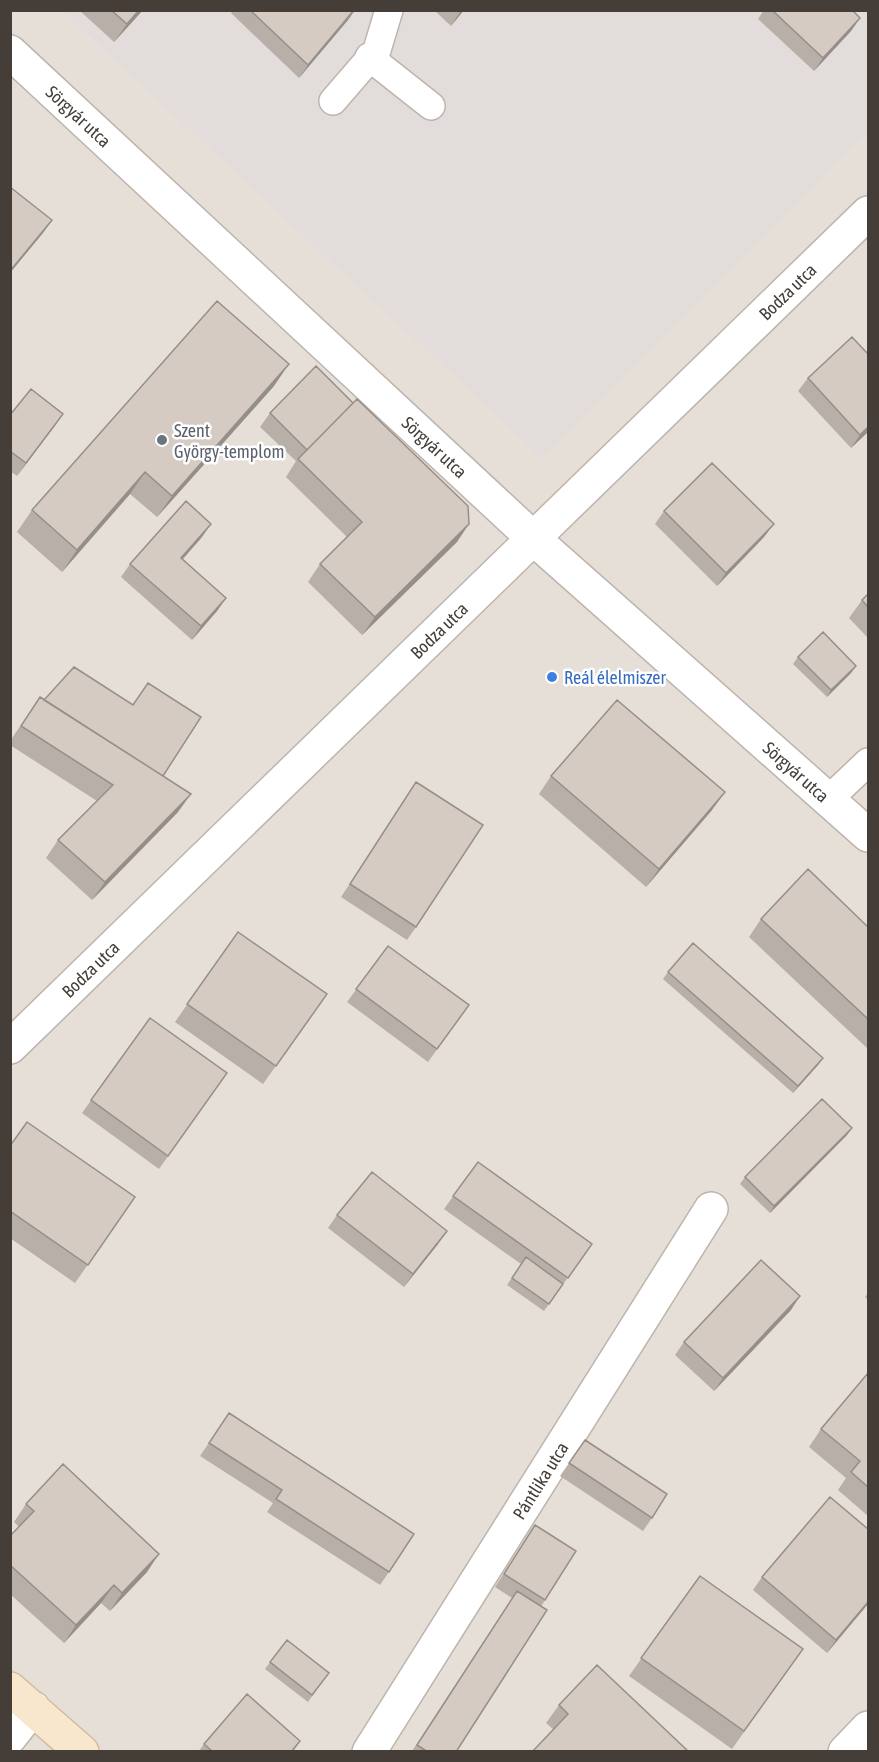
<svg xmlns="http://www.w3.org/2000/svg" width="879" height="1762" font-family="'Asap Condensed',sans-serif">
  <rect width="100%" height="100%" fill="#f2eee9"/>
  <path fill="#e6dfd8" d="M11 11H61L542 457 868 133V1751L11 1752Z"/>
  <path fill="#e2ddda" d="M61 11H868V133L542 458Z"/>
  <g fill="none" stroke-linecap="round" stroke-linejoin="round">
    <g stroke="#bdb4ad" stroke-width="30">
      <path id="lane" d="M369 57 431 106
        M333 101 377 50 389 10
        M829 799 868 762"/>
    </g>
    <g stroke="#bdb4ad" stroke-width="36">
      <g id="street">
        <path id="s1" d="M10 52 534 539 868 835"/>
        <path id="s2" d="M10 1047 868 213"/>
        <path d="M10 1737 33 1708"/>
        <path id="s3" d="M369 1752 711 1209"/>
        <path d="M845 1752 868 1728"/>
      </g>
    </g>
    <g stroke="#d0bba0" stroke-width="36">
      <path id="secondary" d="M10 1689 82 1752"/>
    </g>
    <use href="#lane" stroke="#fff" stroke-width="27"/>
    <use href="#street" stroke="#fff" stroke-width="33"/>
    <use href="#secondary" stroke="#f8e7cd" stroke-width="33"/>
  </g>
  <path fill="#b8afa8" d="M79 10H143L114 42Z
    M233 10H355L348 20 299 78 231 13Z
    M434 10H464L451 26Z
    M764 10H852L860 18 851 31 814 71 758 19Z
    M808 378 868 432 851 448 798 391Z
    M274 386 157 517 130 494 62 572 17 532 32 510Z
    M270 413 457 542 362 635 308 582 320 564 347 537 286 477 296 461 260 427Z
    M10 415 54 427 17 476 10 471Z
    M664 511 764 537 717 586 655 524Z
    M202 537 183 559 226 598 217 611 192 640 121 577 130 564Z
    M868 594V638L849 618 862 600Z
    M798 657 856 666 851 673 827 697 793 664Z
    M148 683 163 776 178 812 92 900 46 858 58 840 97 801 10 745V741L40 697 44 700 133 705Z
    M551 776 712 810 646 887 539 794Z
    M416 782V927L407 940 341 897Z
    M761 919 868 927V1049L749 937Z
    M238 932 327 994 263 1084 175 1022Z
    M388 946 469 1005 428 1062 347 1002Z
    M668 972 823 1058 818 1065 793 1093 663 979Z
    M150 1018 227 1073 159 1169 82 1113Z
    M852 1128 847 1135 770 1213 740 1184 745 1177Z
    M10 1146 135 1197 75 1283 10 1238Z
    M478 1162 592 1244 544 1311 507 1285 521 1264 444 1209Z
    M337 1215 438 1244 404 1287 328 1228Z
    M868 1293V1300L865 1297Z
    M791 1310 714 1391 675 1355 684 1342Z
    M868 1373V1516L838 1490 846 1478 809 1447 821 1429Z
    M229 1413 389 1572 380 1585 267 1512 273 1503 200 1456Z
    M585 1440 652 1518 643 1531 560 1476Z
    M26 1504 147 1572 110 1611 101 1603 64 1643 10 1594V1536L19 1527 14 1522Z
    M535 1525 545 1600 456 1752 412 1751 512 1598 495 1587Z
    M700 1576 803 1649 732 1749 629 1676Z
    M762 1577 868 1604 827 1653 753 1590Z
    M287 1640 329 1673 308 1702 265 1669Z
    M559 1705 689 1752 553 1729 546 1723Z
    M300 1741 293 1752H198L204 1744Z"/>
  <path fill="#968e88" d="M139 10H143L114 42 127 24Z
    M355 10 348 20 299 78 308 65Z
    M461 10H464L451 26 460 12Z
    M860 18 851 31 814 71 823 58Z
    M52 220 43 233 10 273V271Z
    M289 364 274 386 157 517 172 496Z
    M63 414 54 427 17 476 26 463Z
    M868 427V432L851 448 860 435Z
    M145 472 130 494 62 572 77 550Z
    M211 524 202 537 172 571 181 558Z
    M469 524 457 542 362 635 375 617Z
    M774 524 764 537 717 586 726 573Z
    M226 598 217 611 192 640 201 626Z
    M856 666 851 673 827 697 831 690Z
    M725 792 712 810 646 887 659 869Z
    M191 794 178 812 92 900 105 882Z
    M823 1058 818 1065 793 1093 798 1086Z
    M852 1128 847 1135 770 1213 774 1206Z
    M447 1231 438 1244 404 1287 413 1274Z
    M800 1296 791 1310 714 1391 723 1378Z
    M159 1554 147 1572 110 1611 122 1593Z
    M114 1585 101 1603 64 1643 76 1625Z
    M868 1602V1604L827 1653 836 1640Z"/>
  <path fill="#d6cbc3" stroke="#968e88" stroke-width="1.5" d="M111 10H139L127 24Z
    M250 10H354L308 65Z
    M772 10H852L860 18 823 58Z
    M10 187 52 220 10 271Z
    M217 301 289 364 172 496 145 472 77 550 32 510Z
    M852 337 868 354V427L860 435 808 378Z
    M316 366 353 403 307 450 270 413Z
    M31 389 63 414 26 463 10 451V415Z
    M357 399 468 506 469 524 375 617 320 564 362 522 298 459Z
    M712 463 774 524 726 573 664 511Z
    M186 501 211 524 181 558 226 598 201 626 130 564Z
    M868 594V607L862 600Z
    M823 632 856 666 831 690 798 657Z
    M74 667 133 705 148 683 201 717 163 776 44 700Z
    M40 697 191 794 105 882 58 840 113 785 21 726Z
    M617 700 725 792 659 869 551 776Z
    M416 782 483 825 416 927 350 884Z
    M808 869 868 927V1019L761 919Z
    M238 932 327 994 276 1066 187 1004Z
    M693 943 823 1058 798 1086 668 972Z
    M388 946 469 1005 437 1049 356 989Z
    M150 1018 227 1073 168 1156 91 1100Z
    M822 1099 852 1128 774 1206 745 1177Z
    M27 1122 135 1197 88 1265 10 1211V1146Z
    M478 1162 592 1244 568 1278 453 1196Z
    M372 1172 447 1231 413 1274 337 1215Z
    M526 1257 563 1284 549 1304 512 1278Z
    M761 1260 800 1296 723 1378 684 1342Z
    M868 1373V1487L851 1472 860 1461 821 1429Z
    M229 1413 414 1534 389 1572 276 1499 282 1490 209 1443Z
    M585 1440 667 1494 652 1518 569 1463Z
    M63 1464 159 1554 122 1593 114 1585 76 1625 10 1565V1536L34 1511 26 1504Z
    M830 1497 868 1529V1602L836 1640 762 1577Z
    M535 1525 576 1551 545 1600 504 1574Z
    M700 1576 803 1649 744 1731 641 1658Z
    M517 1591 547 1610 456 1752H428L417 1745Z
    M287 1640 329 1673 312 1695 270 1662Z
    M597 1665 689 1752H532L568 1714 559 1705Z
    M247 1694 300 1741 291 1752H213L204 1744Z"/>
  <circle fill="#6b7280" stroke="#fff" stroke-width="2" cx="162" cy="440" r="6"/>
  <circle fill="#3f7fe0" stroke="#fff" stroke-width="2" cx="552" cy="677" r="6"/>
  <g text-anchor="middle" dominant-baseline="central" stroke-width="5" stroke-linejoin="round" paint-order="stroke">
    <g font-size="18" fill="#453e38" stroke="#fff">
      <text stroke="none"><textPath href="#s1" startOffset="94">Sörgyár utca</textPath></text>
      <text stroke="none"><textPath href="#s2" startOffset="1084">Bodza utca</textPath></text>
      <text stroke="none"><textPath href="#s1" startOffset="580">Sörgyár utca</textPath></text>
      <text stroke="none"><textPath href="#s2" startOffset="598">Bodza utca</textPath></text>
      <text stroke="none"><textPath href="#s1" startOffset="1066">Sörgyár utca</textPath></text>
      <text stroke="none"><textPath href="#s2" startOffset="112">Bodza utca</textPath></text>
      <text stroke="none"><textPath href="#s3" startOffset="321">Pántlika utca</textPath></text>
    </g>
    <g font-size="18" fill="#5b616d" stroke="#fff" text-anchor="start">
      <text x="174" y="430">Szent<tspan x="174" dy="21">György-templom</tspan></text>
    </g>
    <g font-size="18" fill="#366cbe" stroke="#fff" text-anchor="start">
      <text x="564" y="677">Reál élelmiszer</text>
    </g>
  </g>
  <rect width="879" height="1762" fill="none" stroke="#453e38" stroke-width="24"/>
</svg>
